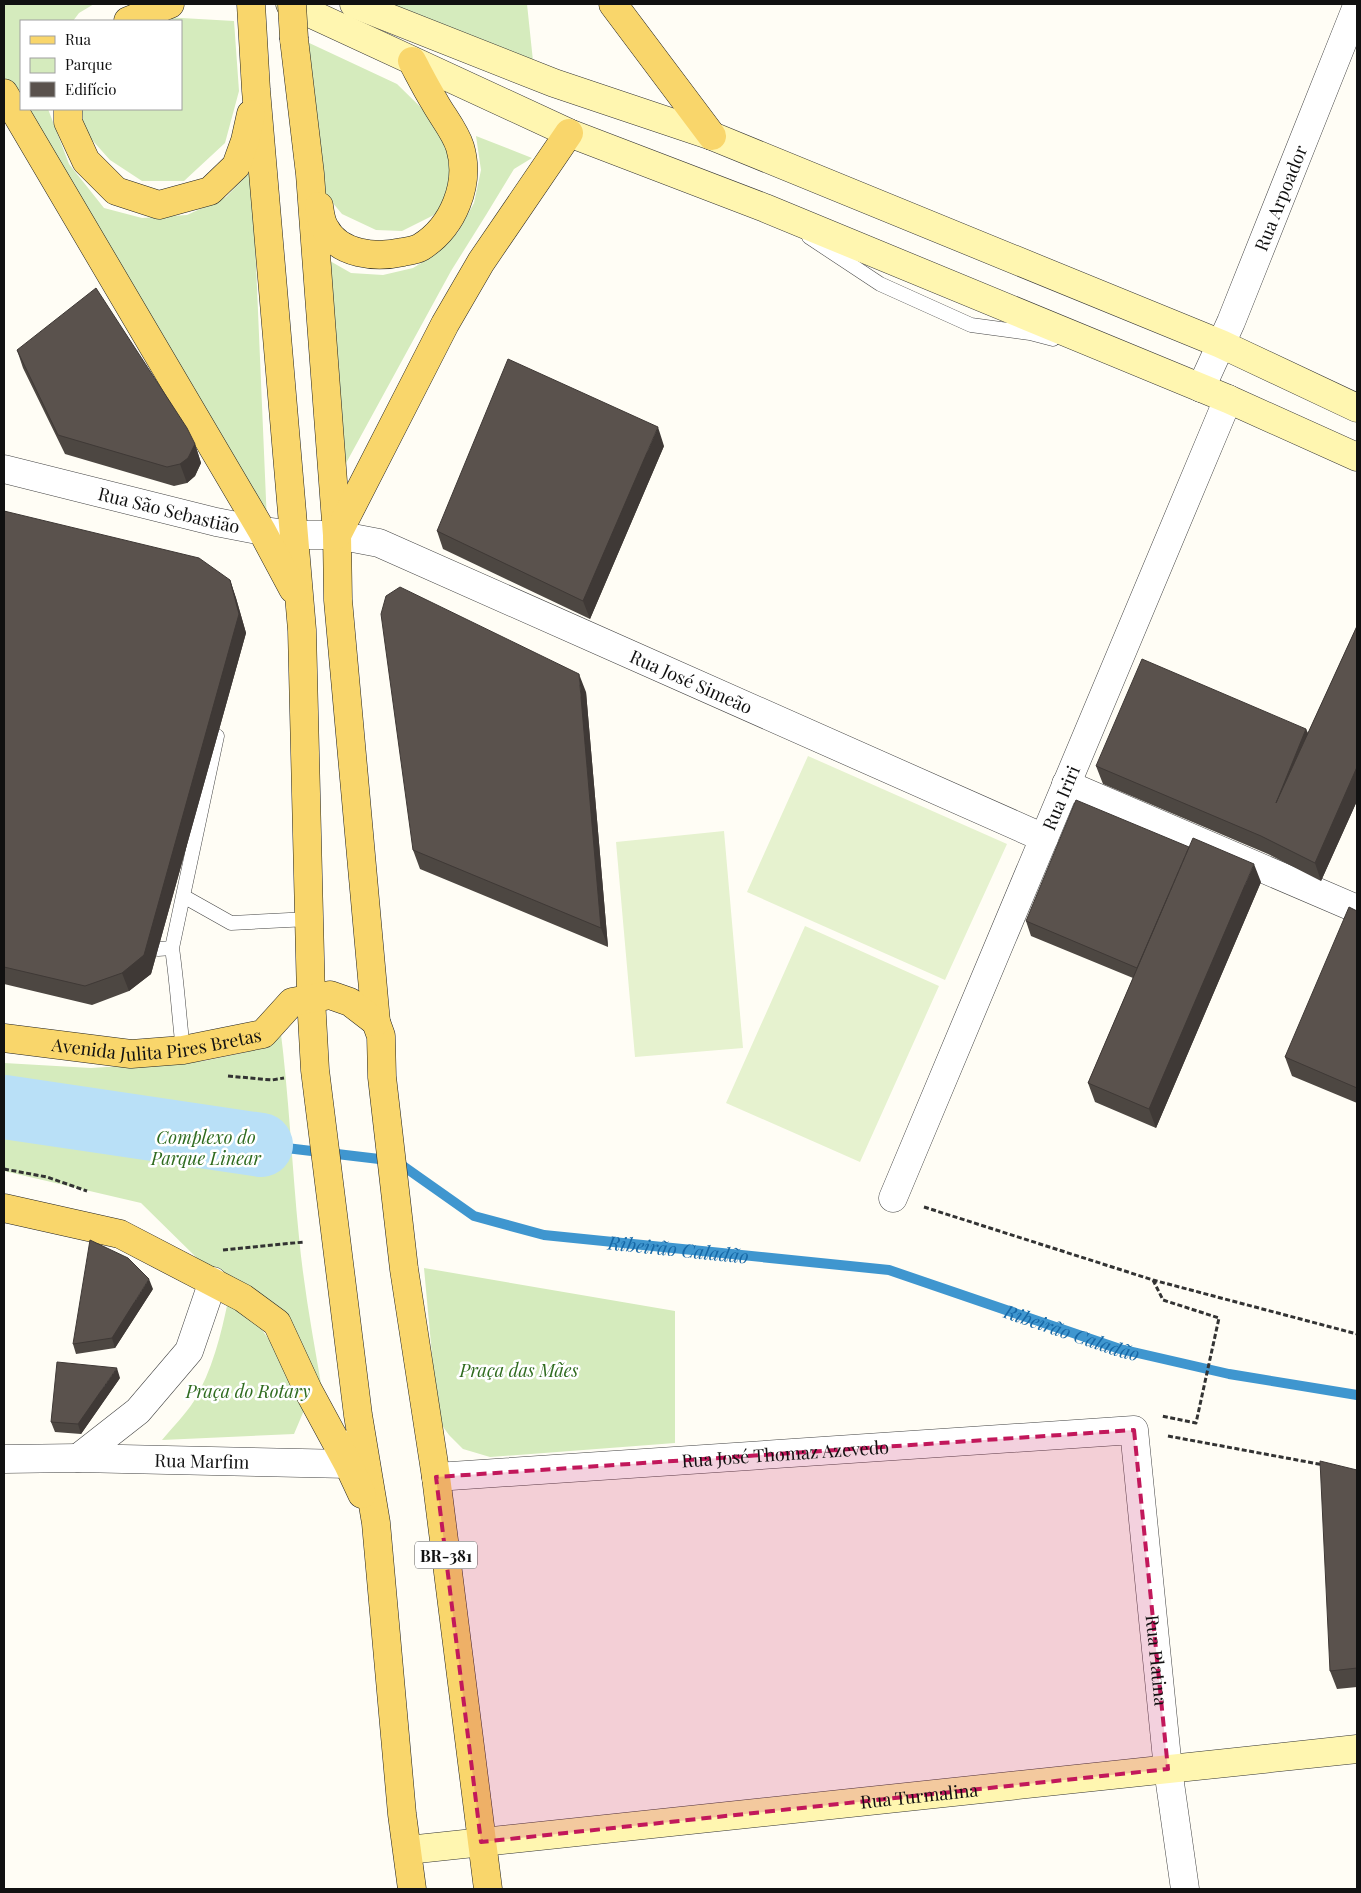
<svg xmlns="http://www.w3.org/2000/svg" width="1361" height="1893" font-family="'Playfair Display',serif">
  <rect width="100%" height="100%" fill="#fffdf5"/>
  <path fill="#d5ebbd" d="M4 4H94L79 13 73 21H21V106L4 76Z
    M382 4H527L533 61Z
    M164 17 234 21 239 91 225 143 184 181H142L110 160 84 131 82 109H181V21H153Z
    M305 41 397 84 448 134 455 171 447 205 432 216 402 231 376 230 342 214 317 184Z
    M23 109H48L69 164 104 208 142 218 187 215 226 197 252 170 267 523Z
    M476 136 532 158 514 169 486 215 451 271 345 465 323 257 351 273 383 275 413 268 436 254 458 232 474 203 481 170Z
    M280 1026C289 1096 292 1167 299 1237 304 1290 314 1343 323 1395L275 1311 203 1264 141 1203 4 1171V1063L91 1068 204 1061 247 1052 266 1040Z
    M424 1268 675 1311V1443L490 1457 463 1449 449 1435 438 1420Z
    M228 1301 260 1327 285 1362 305 1408 294 1434 162 1440C172 1428 185 1415 194 1401 212 1371 221 1335 228 1301Z"/>
  <path fill="#e6f2cf" d="M808 756 1007 844 945 980 747 892Z
    M724 831 743 1048 635 1057 616 842Z
    M805 926 939 986 860 1162 726 1103Z"/>
  <g fill="none" stroke-linecap="round" stroke-linejoin="round">
    <path stroke="#3f96cf" stroke-width="10" id="s1" d="M261 1145 396 1161 474 1216 544 1235 889 1270 1120 1349 1229 1374 1357 1395"/>
    <path stroke="#b9e0f7" stroke-width="64" d="M4 1107 261 1145"/>
    <g stroke="#444" stroke-width="15">
      <path id="service" d="M809 237 880 284 971 325 1030 333 1053 339
        M217 736 183 896 231 923 309 919
        M172 948 183 896
        M158 949 172 948C177 982 179 1016 183 1050"/>
    </g>
    <g stroke="#444" stroke-width="29">
      <g id="minor">
        <path id="s2" d="M1201 388 1231 322 1357 6"/>
        <path id="s3" d="M4 469 216 522 262 531 294 535H337L379 543 1044 838"/>
        <path d="M1066 784 1357 909"/>
        <path id="s4" d="M893 1198 1228 399"/>
        <path d="M78 1458 138 1411 189 1351 213 1281"/>
        <path id="s5" d="M4 1459 78 1458 348 1464 353 1443"/>
        <path id="s6" d="M436 1477 1134 1430 1168 1769 1185 1889"/>
      </g>
    </g>
    <g stroke="#333" stroke-width="29">
      <g id="secondary">
        <path d="M290 4 569 133 765 208 1228 399 1357 457"/>
        <path d="M354 4 554 83 712 136 1221 344 1357 408"/>
        <path id="s7" d="M408 1850 1357 1749"/>
      </g>
    </g>
    <g stroke="#222" stroke-width="29">
      <g id="primary">
        <path d="M251 4 256 90 302 630 311 998 315 1070 358 1415 376 1523 402 1814 412 1889"/>
        <path d="M613 4 712 136"/>
        <path d="M128 21 170 4"/>
        <path d="M294 39 310 174 337 535 338 600 376 1022 381 1036 382 1077 404 1269 436 1477 488 1889"/>
        <path d="M4 93 262 531 293 589"/>
        <path d="M68 109V122L86 161 116 191 159 205 210 191 236 166 245 141 251 114"/>
        <path d="M319 206C320 213 321 222 325 228 339 255 376 258 403 252 409 251 416 250 421 247 453 227 471 184 460 147 455 131 442 116 434 101 426 88 419 74 412 61"/>
        <path d="M337 535 445 324 481 262 569 133"/>
        <path id="s8" d="M4 1038 131 1054 183 1050 263 1034 292 1002 330 995 350 1002 376 1022"/>
        <path d="M4 1208 120 1234 243 1298 277 1323 308 1390 348 1464 362 1494"/>
      </g>
    </g>
    <path stroke="#333" stroke-width="3" stroke-dasharray="5 2.5" stroke-linecap="butt" d="M228 1076 272 1080 284 1078
      M4 1169 47 1177 87 1191
      M924 1207 1153 1280 1357 1334
      M223 1250 304 1242
      M1153 1280 1163 1300 1219 1318 1196 1423 1162 1416
      M1168 1436 1324 1465"/>
    <use href="#service" stroke="#fff" stroke-width="14"/>
    <use href="#minor" stroke="#fff" stroke-width="28"/>
    <use href="#secondary" stroke="#fff6b0" stroke-width="28"/>
    <use href="#primary" stroke="#f9d66b" stroke-width="28"/>
    <g stroke="#222" stroke-width="29" stroke-linecap="butt">
      <path id="primary-bridge" d="M292 4 294 39"/>
    </g>
    <use href="#primary-bridge" stroke="#f9d66b" stroke-width="28"/>
  </g>
  <path fill="#4d4742" d="M17 350 195 444 201 463 195 476 187 483 174 486 65 454 23 368Z
    M664 446 590 619 443 549 437 531Z
    M4 511 230 580 236 598 246 633 151 974 129 991 92 1005 4 984Z
    M1357 626V801L1321 881 1268 854 1103 784 1096 766 1306 729 1308 733Z
    M586 692 608 947 420 869 413 850Z
    M1261 882 1156 1128 1095 1102 1088 1083 1133 978 1031 936 1026 921Z
    M1357 911V1103L1292 1076 1285 1057Z
    M153 1289 115 1348 76 1354 73 1344Z
    M120 1378 81 1434 55 1432 51 1422Z
    M1357 1470V1687L1337 1689 1330 1671Z"/>
  <path fill="#3f3936" d="M658 427 664 446 590 619 583 601Z
    M195 444 201 463 195 476 187 483 180 464Z
    M230 580 236 598 246 633 151 974 129 991 122 973Z
    M579 674 586 692 608 947 601 928Z
    M1306 729 1313 748 1276 803Z
    M1357 767V801L1321 881 1315 863Z
    M1254 864 1261 882 1156 1128 1149 1109Z
    M149 1279 153 1289 115 1348 112 1338Z
    M117 1368 120 1378 81 1434 78 1424Z"/>
  <path fill="#5a524d" stroke="#3f3936" d="M96 288 187 428 195 444 188 458 180 464 167 467 58 435 17 350Z
    M508 359 658 427 583 601 437 531Z
    M4 511 199 558 230 580 239 614 144 955 122 973 85 986 4 967Z
    M400 587 579 674 601 928 413 850 381 614 386 596Z
    M1357 626V767L1315 863 1261 836 1096 766 1142 659 1306 729 1276 803Z
    M1076 800 1189 847 1137 968 1026 921Z
    M1193 838 1254 864 1149 1109 1088 1083Z
    M1349 907 1357 911V1088L1285 1057Z
    M90 1240 128 1258 149 1279 112 1338 73 1344Z
    M57 1362 117 1368 78 1424 51 1422Z
    M1320 1461 1357 1470V1668L1330 1671Z"/>
  <path fill="#c2185b" fill-opacity="0.2" stroke="#c2185b" stroke-width="4" stroke-dasharray="10 6" stroke-linejoin="round" d="M1134 1430 1168 1769 481 1842 436 1477Z"/>
  <g text-anchor="middle" dominant-baseline="central" stroke-width="5" stroke-linejoin="round" paint-order="stroke">
    <rect fill="#fff" stroke="#585858" stroke-width="1" x="415" y="1541.5" width="62" height="27" rx="4"/>
    <g font-size="16" font-weight="bold" fill="#111">
      <text x="446" y="1555">BR-381</text>
    </g>
    <g font-size="18" fill="#111" stroke="#fff">
      <text stroke="none"><textPath href="#s2" startOffset="206">Rua Arpoador</textPath></text>
      <text stroke="none"><textPath href="#s3" startOffset="170">Rua São Sebastião</textPath></text>
      <text stroke="none"><textPath href="#s3" startOffset="725">Rua José Simeão</textPath></text>
      <text stroke="none"><textPath href="#s4" startOffset="434">Rua Iriri</textPath></text>
      <text stroke="none"><textPath href="#s8" startOffset="154">Avenida Julita Pires Bretas</textPath></text>
      <text stroke="none"><textPath href="#s6" startOffset="350">Rua José Thomaz Azevedo</textPath></text>
      <text stroke="none"><textPath href="#s5" startOffset="198">Rua Marfim</textPath></text>
      <text stroke="none"><textPath href="#s6" startOffset="931">Rua Platina</textPath></text>
      <text stroke="none"><textPath href="#s7" startOffset="514">Rua Turmalina</textPath></text>
    </g>
    <g font-size="18" font-style="italic" fill="#2f6b1f" stroke="#fff">
      <text x="206" y="1137">Complexo do<tspan x="206" dy="21">Parque Linear</tspan></text>
      <text x="519" y="1370">Praça das Mães</text>
      <text x="248" y="1391">Praça do Rotary</text>
    </g>
    <g font-size="19" font-style="italic" fill="#1768a6" stroke="#fff">
      <text stroke="none"><textPath href="#s1" startOffset="439">Ribeirão Caladão</textPath></text>
      <text stroke="none"><textPath href="#s1" startOffset="844">Ribeirão Caladão</textPath></text>
    </g>
  </g>
  <rect width="1361" height="1893" fill="none" stroke="#111111" stroke-width="10"/>
  <rect x="20" y="20" width="162" height="90" fill="#ffffff" stroke="#a0a0a0"/>
  <rect x="30" y="36" width="25" height="8" fill="#f9d66b" stroke="#a0a0a0"/>
  <text x="65" y="45" font-size="15" fill="#111111">Rua</text>
  <rect x="30" y="58" width="25" height="15" fill="#d5ebbd" stroke="#a0a0a0"/>
  <text x="65" y="70" font-size="15" fill="#111111">Parque</text>
  <rect x="30" y="82" width="25" height="15" fill="#5a524d" stroke="#a0a0a0"/>
  <text x="65" y="95" font-size="15" fill="#111111">Edifício</text>
</svg>
